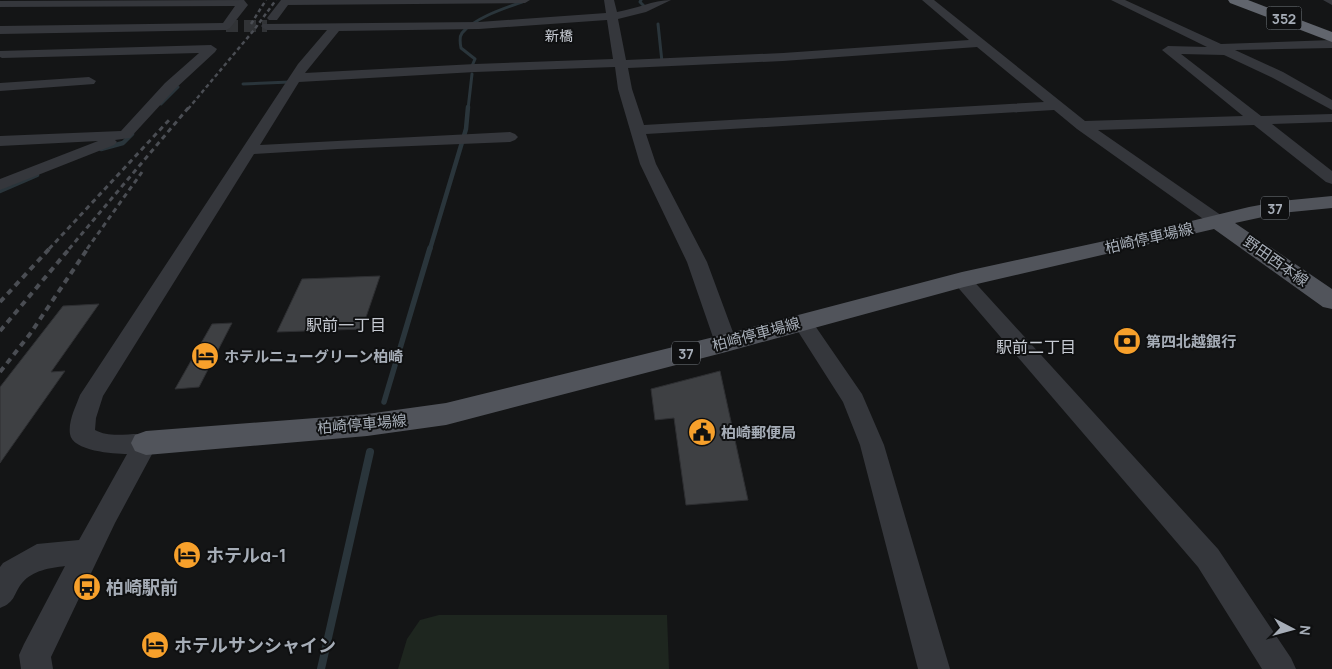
<svg xmlns="http://www.w3.org/2000/svg" width="1332" height="669" font-family="Manrope,'Noto Sans JP',sans-serif">
  <rect width="100%" height="100%" fill="#141516"/>
  <path fill="#1e261f" d="M439 615H667L669 669H398L407 639 420 620Z"/>
  <g fill="none" stroke-linecap="round" stroke-linejoin="round">
    <path stroke="#2a353b" stroke-width="3" d="M641 0 640 2 644 6
      M658 24 662 62
      M472 66 475 59 461 48C460 43 459 37 462 33 474 18 505 8 522 2
      M243 84 290 82
      M161 104 178 87
      M468 109 472 74"/>
    <path stroke="#2a353b" stroke-width="4.5" d="M101 149 123 143 132 134
      M0 191 37 175
      M430 249 466 129 468 107"/>
    <path stroke="#2a353b" stroke-width="5.5" d="M384 402 430 248"/>
    <path stroke="#2a353b" stroke-width="8" d="M321 669 370 452"/>
  </g>
  <path fill="#3e4043" stroke="#2e2f32" d="M380 276 362 329 277 332 302 279Z
    M99 304 51 372 65 371 0 463V387L63 306Z
    M232 323 199 387 175 389 212 324Z
    M720 371 748 500 686 505 674 418 655 420 651 389Z"/>
  <g fill="none" stroke-linecap="round" stroke-linejoin="round">
    <path stroke="#313336" stroke-width="12" stroke-dasharray="12 6" stroke-linecap="butt" d="M226 26H267"/>
    <path fill="#35373c" fill-rule="evenodd" d="M244 0 248 5 230 28 226 30 0 34V26L223 23 235 6 0 7V1Z
      M281 0H530L525 3 288 5 277 20H269L267 18Z
      M604 0H614L617 12C636 9 653 0 671 0L646 12 618 19 626 60 783 53 969 40 922 0H934L1085 121 1243 116 1162 50 1168 46 1207 47 1111 0H1125L1221 44 1332 40V48L1235 50 1283 72 1332 100V110L1273 78 1224 55 1181 54 1261 116 1332 114V122L1272 124 1332 171V184L1326 182 1254 125 1098 130 1225 218 1228 222 1225 226 1219 227 1213 226 1077 129 1054 110 646 134 656 164 707 262 737 343 734 348 726 350 718 348 715 343 687 262 640 164 618 89 615 67 475 72 299 82 260 145 510 132 515 134 518 137 515 140 510 142 338 149 254 154 103 396 96 418 95 430C113 440 136 430 155 436L158 443 115 523 51 657 53 669H21L19 655 24 644 65 566C50 568 33 570 22 583 13 594 16 602 0 608V567L3 563 37 544 79 540 127 454C114 454 72 451 70 434 68 421 76 406 80 395L298 64 327 30H267L263 28 261 26 263 24 479 22 606 13ZM607 20 613 59 475 64 305 73 339 31 479 29ZM977 47 1044 102 644 125 632 89 628 68 783 61Z
      M1323 0H1332V5Z
      M211 45 217 49 215 52 175 89 130 138 115 140 117 142 114 145 0 190V179L98 141 0 146V136L121 131 165 83 199 53 2 58 0 57V51Z
      M89 77 96 81 94 84 0 91V83Z
      M962 274 969 276 1218 549 1291 658 1296 669H1262L1198 567 955 284 952 280 955 276Z
      M802 315 809 317 862 394 884 445 950 669H918L860 445 843 402 792 322 795 317Z"/>
    <path fill="#51545b" fill-rule="evenodd" d="M1332 196V208L1281 213 1235 223 1332 289V309L1323 307 1214 229 964 287 726 352 446 425 367 436 146 455 135 451 131 443 135 435 146 431 367 414 446 403 726 334 962 272 1146 232 1249 207 1281 201Z"/>
    <path fill="#61656d" fill-rule="evenodd" d="M1228 0H1248L1332 32V42L1230 3Z"/>
    <path stroke="#4a4d53" stroke-width="2.5" stroke-dasharray="4 3" stroke-linecap="butt" d="M251 24 266 0
      M188 109 254 30 276 0"/>
    <path stroke="#4a4d53" stroke-width="3" stroke-dasharray="5 4" stroke-linecap="butt" d="M49 249 170 119
      M69 249 189 107
      M87 249 142 172"/>
    <path stroke="#4a4d53" stroke-width="4" stroke-dasharray="6 5" stroke-linecap="butt" d="M0 302 50 248
      M0 331 70 248
      M0 372 30 334 88 248"/>
  </g>
  <defs>
    <g id="bank-disc" transform="scale(1.4375)"><circle r="9.5" fill="#f7a02b" stroke="#0f1011"/><path d="M-6-4H6V4H-6ZM0-2.3a2.3 2.3 0 1 0 0 4.6a2.3 2.3 0 1 0 0-4.6Z" fill="#111"/></g>
    <g id="hotel-disc" transform="scale(1.4375)"><circle r="9.5" fill="#f7a02b" stroke="#0f1011"/><path d="M-6-4.5h1.5V1H6V5H4.5V3h-9V5H-6ZM-4 0a1.8 1.8 0 1 1 3.6 0ZM.5 0V-2.5h3Q6-2.5 6 0Z" fill="#111"/></g>
    <g id="civic-disc" transform="scale(1.4375)"><circle r="9.5" fill="#f7a02b" stroke="#0f1011"/><path d="M-.6-6.5H3V-4.5H.6V-3L4-1V1h2V6H-6V1h2V-1L-.6-3ZM-1.2 2.5V6h2.4V2.5Z" fill="#111"/></g>
    <g id="bus-disc" transform="scale(1.4375)"><circle r="9.5" fill="#f7a02b" stroke="#0f1011"/><path d="M-5-6H5V4H4V6H2V4H-2V6H-4V4H-5ZM-3.5-4V0h7V-4ZM-3.5 1.2v1.5H-2V1.2ZM2 1.2v1.5H3.5V1.2Z" fill="#111"/></g>
  </defs>
  <g fill-rule="evenodd">
    <use href="#bank-disc" x="1127" y="341"/>
    <use href="#hotel-disc" x="205" y="356"/>
    <use href="#civic-disc" x="702" y="432"/>
    <use href="#hotel-disc" x="187" y="555"/>
    <use href="#bus-disc" x="87" y="587"/>
    <use href="#hotel-disc" x="155" y="645"/>
  </g>
  <g text-anchor="middle" dominant-baseline="central" stroke-width="4" stroke-linejoin="round" paint-order="stroke">
    <g fill="#0f1011" stroke="#797e85" stroke-width="1">
      <rect x="1266.5" y="6.5" width="35" height="23" rx="4"/>
      <rect x="1261" y="196.5" width="28" height="23" rx="4"/>
      <rect x="672" y="341.5" width="28" height="23" rx="4"/>
    </g>
    <g font-size="14" font-weight="bold" fill="#a6adb7">
      <text x="1284" y="18">352</text>
      <text x="1275" y="208">37</text>
      <text x="686" y="353">37</text>
    </g>
    <g font-size="14" fill="#c7cbd3" stroke="#0f1011">
      <text x="559" y="35">新橋</text>
    </g>
    <g font-size="15" fill="#a6adb7" stroke="#0f1011">
      <text transform="translate(1149 238) rotate(-13)">柏崎停車場線</text>
      <text transform="translate(1276 261) rotate(35)">野田西本線</text>
      <text transform="translate(756 334) rotate(-15)">柏崎停車場線</text>
      <text transform="translate(362 424) rotate(-5)">柏崎停車場線</text>
    </g>
    <g font-size="15" font-weight="bold" fill="#a6adb7" stroke="#0f1011" text-anchor="start">
      <text x="1146" y="341">第四北越銀行</text>
      <text x="224" y="356">ホテルニューグリーン柏崎</text>
      <text x="721" y="432">柏崎郵便局</text>
    </g>
    <g font-size="16" fill="#c7cbd3" stroke="#0f1011">
      <text x="346" y="325">駅前一丁目</text>
      <text x="1036" y="347">駅前二丁目</text>
    </g>
    <g font-size="18" font-weight="bold" fill="#a6adb7" stroke="#0f1011" text-anchor="start">
      <text x="206" y="555">ホテルα-1</text>
      <text x="106" y="587">柏崎駅前</text>
      <text x="174" y="645">ホテルサンシャイン</text>
    </g>
  </g>
  <g transform="translate(1292 629) rotate(96)" stroke="#0f1011" stroke-width="4" paint-order="stroke">
  <path d="M0-4L9 19L0 12L-9 19Z" fill="#a6adb7"/>
  <text y="-8" font-size="14" font-weight="bold" text-anchor="middle" fill="#a6adb7">N</text>
  </g>
</svg>
